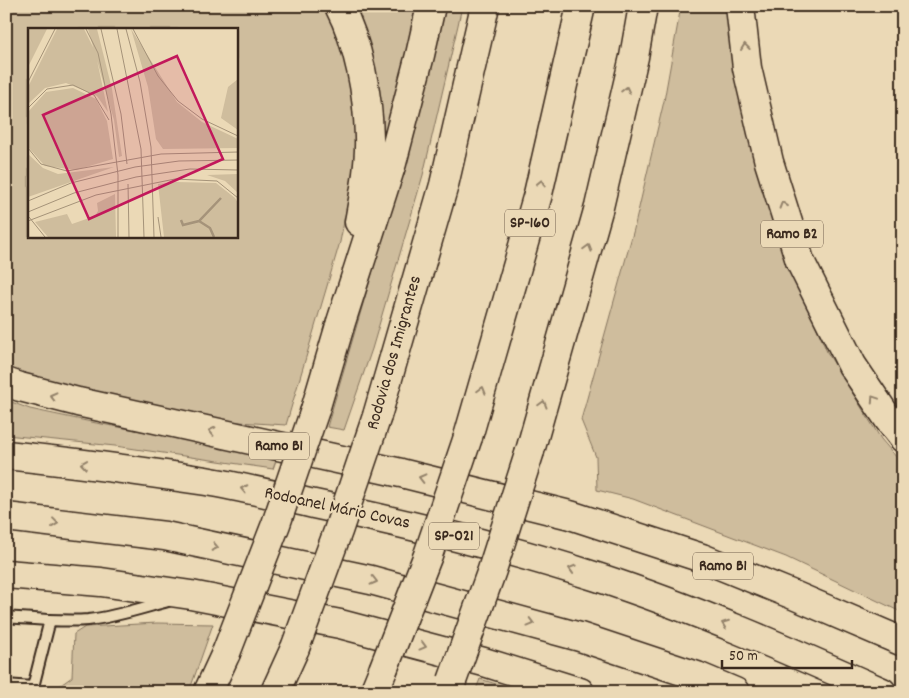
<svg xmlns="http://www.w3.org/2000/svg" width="909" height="698" font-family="Dekko,sans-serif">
  <rect width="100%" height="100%" fill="#ebd9b6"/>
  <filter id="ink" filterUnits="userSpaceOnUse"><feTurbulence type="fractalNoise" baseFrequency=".02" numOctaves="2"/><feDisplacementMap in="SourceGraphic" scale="10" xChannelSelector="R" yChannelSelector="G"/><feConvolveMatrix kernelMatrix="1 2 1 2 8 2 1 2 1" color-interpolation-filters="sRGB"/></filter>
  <g filter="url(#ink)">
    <path fill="#cfbd9d" stroke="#85745e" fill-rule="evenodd" d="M6 6H323L340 40 354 96 356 144 350 191 340 242 286 425 223 421 6 375ZM29 29H236V236H29Z
      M348 6H419L372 203Z
      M442 6H462L458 25 423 175 372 349 344 430 327 427 392 205Z
      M681 6H730L789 262 827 352 881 439 903 465V613L786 557 633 499 597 490 596 457 581 420 634 229 664 101Z
      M6 400 30 409 96 423 278 455 273 469 115 446 6 435Z
      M157 623 213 624 189 692H51L72 677 74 634 85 627Z
      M480 679 522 692H475Z"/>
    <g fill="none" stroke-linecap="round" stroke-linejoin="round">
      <g stroke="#3b2a1e" stroke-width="14">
        <path id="lane" d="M6 617C33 619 61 622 88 620 115 617 142 608 168 601
          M6 685 33 687 50 620"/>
      </g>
      <g stroke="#3b2a1e" stroke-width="31">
        <path id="highway" d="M339 6C359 44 368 95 369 137 370 165 364 194 359 222
          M740 6 747 68 769 162 800 261 852 365 889 420 903 438
          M6 382 20 387 78 402 401 473 570 515 702 558 791 594 903 642
          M315 410 341 322 392 163 420 55 431 6
          M377 416 444 185 485 6
          M468 437 538 194 581 6
          M530 451 599 207 634 57 643 6
          M6 455C73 462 140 471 206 481 242 487 278 496 314 504 409 524 504 547 597 577 695 609 788 650 882 692
          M6 517 165 536 371 580 580 637 697 676 735 692
          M6 574 101 582 191 595 340 624 484 662 580 692
          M208 692 226 653
          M275 692 295 648
          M374 692 383 670"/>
      </g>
      <use href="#lane" stroke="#ebd9b6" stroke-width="10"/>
      <use href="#highway" stroke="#ebd9b6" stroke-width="28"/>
      <g stroke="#3b2a1e" stroke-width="31" stroke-linecap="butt">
        <path id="highway-bridge" d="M295 648 338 531 377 416
          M226 653 276 524 315 410
          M383 670 428 555 468 437
          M452 681 492 570 530 451"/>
      </g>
      <use href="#highway-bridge" stroke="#ebd9b6" stroke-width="28"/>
    </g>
    <defs><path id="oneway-chevron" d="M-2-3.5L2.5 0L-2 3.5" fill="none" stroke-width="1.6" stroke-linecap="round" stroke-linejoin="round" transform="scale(1.25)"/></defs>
    <g stroke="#93826a">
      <use href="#oneway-chevron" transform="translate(745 47) rotate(-97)"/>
      <use href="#oneway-chevron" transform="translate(626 90) rotate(-77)"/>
      <use href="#oneway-chevron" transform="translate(541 183) rotate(-77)"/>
      <use href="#oneway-chevron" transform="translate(783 205) rotate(-107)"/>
      <use href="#oneway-chevron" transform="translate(588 248) rotate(-74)"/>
      <use href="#oneway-chevron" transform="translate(482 390) rotate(-74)"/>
      <use href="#oneway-chevron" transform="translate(53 396) rotate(-166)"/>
      <use href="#oneway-chevron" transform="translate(874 399) rotate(-124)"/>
      <use href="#oneway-chevron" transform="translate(543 404) rotate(-74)"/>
      <use href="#oneway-chevron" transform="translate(212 431) rotate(-167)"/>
      <use href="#oneway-chevron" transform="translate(84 464) rotate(-172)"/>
      <use href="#oneway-chevron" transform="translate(422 478) rotate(-166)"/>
      <use href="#oneway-chevron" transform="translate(244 489) rotate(-168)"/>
      <use href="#oneway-chevron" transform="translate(55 523) rotate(7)"/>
      <use href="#oneway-chevron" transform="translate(215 547) rotate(12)"/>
      <use href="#oneway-chevron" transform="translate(572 569) rotate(-163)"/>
      <use href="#oneway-chevron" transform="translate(374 581) rotate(14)"/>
      <use href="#oneway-chevron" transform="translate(531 623) rotate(15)"/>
      <use href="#oneway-chevron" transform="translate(725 624) rotate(-159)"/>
      <use href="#oneway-chevron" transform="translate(423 646) rotate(15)"/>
    </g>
  </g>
  <g text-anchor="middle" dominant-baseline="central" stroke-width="4.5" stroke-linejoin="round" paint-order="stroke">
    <g fill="#ebd9b6" stroke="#705e4c" stroke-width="1">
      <rect x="505" y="209.5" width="50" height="27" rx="4"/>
      <rect x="761" y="220.5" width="62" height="27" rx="4"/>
      <rect x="249" y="432.5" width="60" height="27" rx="4"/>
      <rect x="429" y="522.5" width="50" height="27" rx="4"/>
      <rect x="693" y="552.5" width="60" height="27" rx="4"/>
    </g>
    <g font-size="16" font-weight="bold" fill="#3b2a1e">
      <text x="530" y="223">SP-160</text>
      <text x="792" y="234">Ramo B2</text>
      <text x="279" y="446">Ramo B1</text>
      <text x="454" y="536">SP-021</text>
      <text x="723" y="566">Ramo B1</text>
    </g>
    <g font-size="18" fill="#3b2a1e" stroke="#ebd9b6">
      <text transform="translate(395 353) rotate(-74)">Rodovia dos Imigrantes</text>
      <text transform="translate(337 509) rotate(12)">Rodoanel Mário Covas</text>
    </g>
  </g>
  <g transform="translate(28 28)">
    <rect width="210" height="210" fill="#ebd9b6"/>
    <path d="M0 1H19L0 39ZM29 1H56L67 23 80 84 69 68 38 55 17 60 0 76V59ZM60 1H69L84 61 94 128 91 129 86 92ZM103 1 149 74 174 94 210 111V120L135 121 128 111 120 59ZM210 51V102L193 90 200 59ZM45 60 68 71 79 93 85 131 48 142 17 138 0 119V84L18 64ZM0 126 15 140 30 146 86 139 0 169ZM210 146V165L197 153 179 147ZM148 154 188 155 207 170 210 175V209H136L130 156ZM87 166 88 209H20L7 194 39 186 44 196 67 188 70 183 69 175Z" fill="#cfbd9d"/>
    <path fill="none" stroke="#a5937a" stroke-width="2.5" d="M153 192 155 197 171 193 193 170M171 193 182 200 186 209"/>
    <path fill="none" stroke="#a59379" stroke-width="1" d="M58 1 70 25 83 86 90 147V209M73 1 93 86 99 136M89 1 113 121 116 209M98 1 112 54 123 119 126 209M105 1 130 48 150 73 174 91 210 108M0 54 27 1M0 80 19 61 45 57 66 67 81 92M0 120 13 136 39 143 133 126 210 124M100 156 101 209M0 173 43 155 107 139 151 133 210 132M0 184 46 165 108 149 162 141 210 142M1 189 17 209M130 189 133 209M0 193 68 167 147 151 189 153 210 170"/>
    <path fill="#c2185b" fill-opacity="0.15" stroke="#c2185b" stroke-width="2.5" d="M149 28 195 131 61 191 15 87Z"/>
    <rect width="210" height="210" fill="none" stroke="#3b2a1e" stroke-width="2.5"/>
  </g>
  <rect width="909" height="698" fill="none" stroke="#ebd9b6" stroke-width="25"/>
  <rect x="12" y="12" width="884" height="673" fill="none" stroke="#3b2a1e" stroke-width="2" filter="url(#ink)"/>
  <path d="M722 660v8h130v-8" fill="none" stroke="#3b2a1e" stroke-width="2.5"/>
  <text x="729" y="660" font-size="15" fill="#3b2a1e" stroke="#ebd9b6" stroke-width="4" paint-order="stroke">50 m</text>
</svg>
